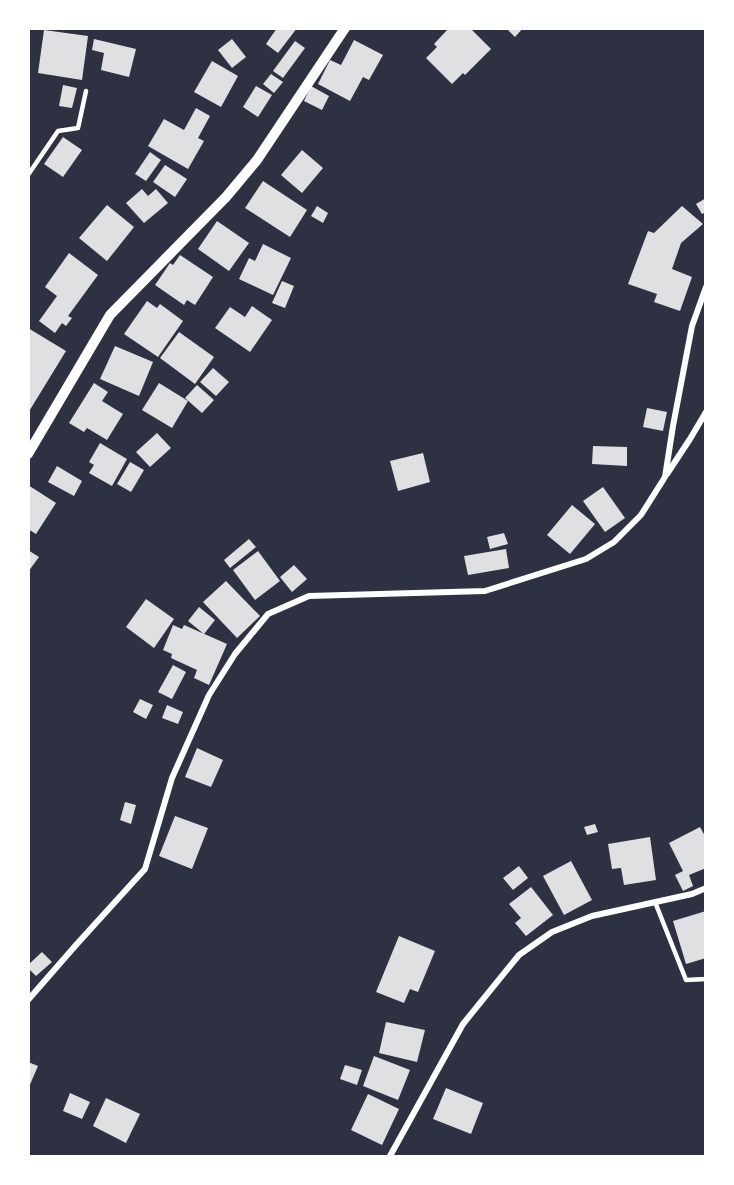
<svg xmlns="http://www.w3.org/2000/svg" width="734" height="1185" font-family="'PT Sans Narrow',sans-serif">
  <rect width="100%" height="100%" fill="#2d3142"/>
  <path fill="#e0e0e3" d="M277 28H297L278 53 266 44Z
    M449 28H470L491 49 465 75 463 73 452 84 426 58 437 47 434 44Z
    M506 28H523L515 37Z
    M44 30 88 36 82 80 38 73Z
    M94 39 136 49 129 77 101 70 104 53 92 50Z
    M232 39 246 57 232 68 218 50Z
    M354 40 383 55 369 80 363 77 350 101 318 84 330 60 341 65Z
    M295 41 305 48 283 78 273 71Z
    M212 61 238 76 221 107 194 92Z
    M271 74 283 82 274 93 263 84Z
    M63 85 77 88 72 108 59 106Z
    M256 86 272 95 258 117 243 107Z
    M311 86 329 96 322 110 304 101Z
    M196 108 210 116 198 138 204 141 188 169 148 146 164 119 184 130Z
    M63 137 82 150 63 177 44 164Z
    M302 150 323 168 302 193 281 175Z
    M150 152 161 160 146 181 135 174Z
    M165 165 187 179 175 197 153 182Z
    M263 181 307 210 290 237 245 208Z
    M142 189 148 196 156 189 168 203 144 223 126 203Z
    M706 198V212L702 214 696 204Z
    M107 205 134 227 107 261 79 238Z
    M317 206 328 213 323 223 311 216Z
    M682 206 703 224 681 243 672 269 692 277 680 311 654 302 657 294 628 284 648 231 654 233Z
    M217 221 249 243 229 271 198 249Z
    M263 244 291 258 273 295 239 279 249 258 255 261Z
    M69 253 98 275 68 316 72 318 66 326 62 323 55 333 39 321 57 296 45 287Z
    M180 255 213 277 195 305 187 300 184 305 155 285 170 263 173 265Z
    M282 281 294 286 285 308 272 303Z
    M147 301 157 308 160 304 183 321 158 357 124 334Z
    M252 306 272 320 250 352 215 328 230 307 245 317Z
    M28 328 66 351 28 413Z
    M179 332 214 357 195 384 160 358Z
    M115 346 153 362 139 396 100 379Z
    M213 368 229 382 216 396 200 382Z
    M94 383 108 392 102 401 123 414 107 440 87 428 84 432 69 423Z
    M159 383 188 401 172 428 142 410Z
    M197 385 214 400 202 413 185 398Z
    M647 408 667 412 663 431 643 427Z
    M157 433 171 448 150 467 136 452Z
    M100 443 127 459 112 486 89 473 94 465 89 462Z
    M593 446 627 447V466L592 464Z
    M423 453 430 482 398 491 390 461Z
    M130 462 144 470 131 492 117 484Z
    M57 466 82 481 74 496 48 482Z
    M28 485 56 503 36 534 28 529Z
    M603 487 625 518 605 532 583 501Z
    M572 505 595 524 570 554 547 535Z
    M504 533 508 544 490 549 487 537Z
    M249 539 256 547 230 568 224 560Z
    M506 549 509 568 468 575 464 556Z
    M28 550 39 557 28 572Z
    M258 551 280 581 255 600 233 570Z
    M294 565 307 579 292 592 280 577Z
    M226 581 260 616 237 638 203 602Z
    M146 599 174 619 154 648 126 627Z
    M199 607 215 620 204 634 188 621Z
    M173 625 182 629 184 625 227 644 209 685 194 678 197 670 171 658 172 654 163 650Z
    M173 665 186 672 172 699 158 692Z
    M140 699 153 705 146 719 133 712Z
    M167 705 183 712 178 724 162 718Z
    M197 748 223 760 211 787 185 777Z
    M125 802 136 805 131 824 120 820Z
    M175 816 208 828 192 869 159 856Z
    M595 824 598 832 587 835 584 827Z
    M700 827 706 838V868L689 875 693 886 683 891 675 875 683 871 669 843Z
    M650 837 656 880 624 885 621 868 612 869 608 844Z
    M571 861 592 900 564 915 543 876Z
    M519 866 528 878 513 890 503 878Z
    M531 887 553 915 526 936 515 923 521 918 509 904Z
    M706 911V958L686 964 673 921Z
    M399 936 435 951 418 992 410 989 404 1003 376 992Z
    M42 952 52 962 36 976 28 968V965Z
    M386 1022 425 1030 417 1062 379 1053Z
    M374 1056 410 1070 398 1100 363 1086Z
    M28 1062 38 1066 28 1089Z
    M345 1065 362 1070 357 1085 340 1079Z
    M446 1088 483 1103 471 1134 433 1119Z
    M70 1093 90 1102 82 1119 63 1111Z
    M368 1094 399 1109 382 1145 351 1130Z
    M106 1098 140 1114 126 1143 93 1126Z"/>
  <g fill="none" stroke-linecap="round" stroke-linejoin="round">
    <path stroke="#fff" stroke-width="4.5" d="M28 175 58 131 78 128 86 91
      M655 902 686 980 706 979"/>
    <path stroke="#fff" stroke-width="6" d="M667 474 690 439 706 412
      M28 1000 76 945 145 869 172 778 209 695 235 654 268 614 309 596 485 591 586 559 614 542 641 515 665 477 673 426 692 326 706 287
      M390 1156 463 1024 519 955 552 932 592 916 692 894 706 888"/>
    <path stroke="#fff" stroke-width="10" d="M28 454 110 315 226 197 257 160 345 28"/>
  </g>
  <rect width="734" height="1185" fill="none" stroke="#ffffff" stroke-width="60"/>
</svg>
